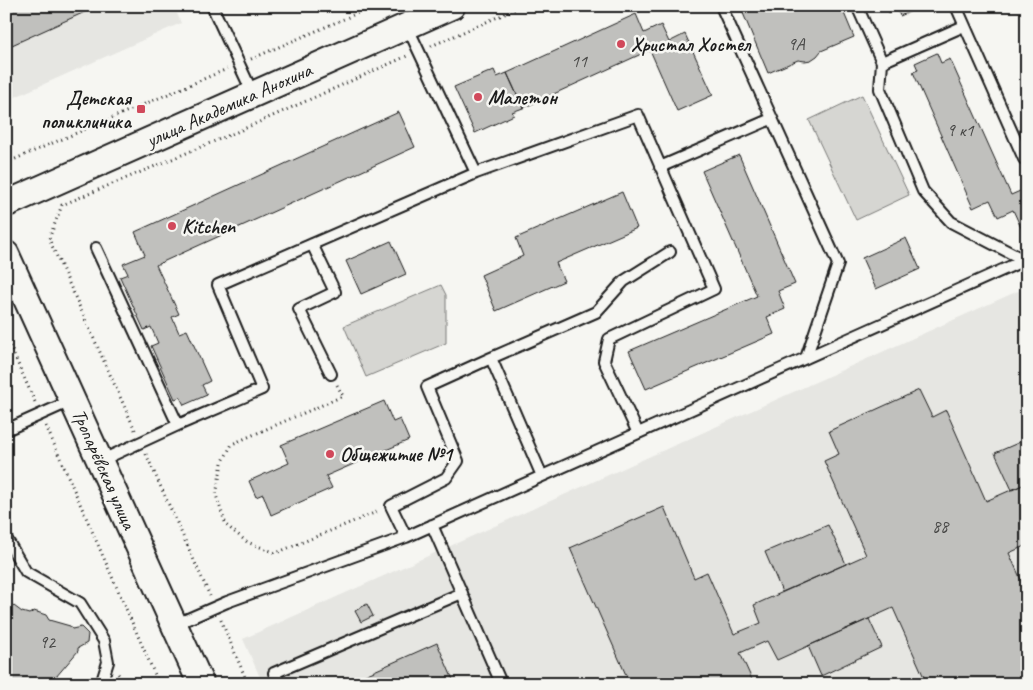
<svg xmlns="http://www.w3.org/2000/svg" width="1033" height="690" font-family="Caveat,sans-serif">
  <rect width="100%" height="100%" fill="#f6f6f2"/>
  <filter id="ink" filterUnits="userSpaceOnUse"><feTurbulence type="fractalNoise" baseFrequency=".02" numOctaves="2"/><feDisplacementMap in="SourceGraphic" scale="10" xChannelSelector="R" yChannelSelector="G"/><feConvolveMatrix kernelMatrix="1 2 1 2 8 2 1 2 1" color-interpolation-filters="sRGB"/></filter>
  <g filter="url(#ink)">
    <path fill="#e6e6e2" d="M6 6H174L181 23 6 101Z
      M1027 287V684H263L243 639Z"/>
    <path fill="#d6d6d2" stroke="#797977" d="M862 95 909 195 856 220 809 120Z
      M441 285 446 295V343L366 377 344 326Z"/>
    <path fill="#c0c0bd" stroke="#1c1c1c" d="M6 6H98L12 45 6 33Z
      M740 6H841L854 37 821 51 817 56 811 60 805 61 798 60 768 73Z
      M886 6H921V7L900 16 897 9 889 13Z
      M636 14 644 33 661 25 669 42 685 34 713 95 677 111 650 50 523 108 507 73Z
      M937 53 941 63 950 59 1011 195 1027 188V230L1023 232 1013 210 998 217 990 200 973 208 913 72 918 70 915 63Z
      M494 70 497 77 507 73 523 108 512 112 514 115 475 133 454 87Z
      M399 112 415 147 156 265 179 314 172 317 179 333 187 330 210 381 202 385 207 395 184 405 180 397 175 399 151 346 158 343 151 327 144 330 120 277 128 274 123 264 145 255 135 232Z
      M739 155 795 284 778 291 785 309 767 317 774 334 646 389 629 351 757 296 702 171Z
      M622 192 637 228 556 263 564 281 496 311 481 275 523 256 516 238Z
      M906 238 920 269 876 289 862 258Z
      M391 241 406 274 361 294 346 261Z
      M919 390 932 417 946 410 986 501 1027 483V545L1009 553 1027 593V684H927L893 608 777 660 767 641 740 653 754 684H630L570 548 664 507 694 578 707 572 734 634 761 623 754 605 866 555 824 461 839 454 829 431Z
      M384 401 393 422 400 419 409 440 326 476 332 488 271 515 263 494 256 497 249 481 289 463 281 445Z
      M1027 439V483L1012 490 995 453Z
      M828 525 846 564 782 592 765 552Z
      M6 600 22 612 29 614 34 611 46 615 49 620 70 626 72 629 81 627 88 634 87 643 78 648V651L50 684H6Z
      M367 604 373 616 361 622 355 611Z
      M869 619 882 647 821 676 808 646Z
      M437 643 454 682 450 684H345Z"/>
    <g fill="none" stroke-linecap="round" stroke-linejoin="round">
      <g stroke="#1c1c1c" stroke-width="14">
        <path id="service" d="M212 6 253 94
          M721 6 838 264 806 358
          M857 6 882 62
          M956 6 1024 159 1027 158
          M407 26 476 173
          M964 26 882 62 880 89 923 191 951 222 1024 260
          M660 167 771 119
          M312 244 335 292 299 309 331 374
          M96 248 178 425 262 389 218 285 476 173 638 115 714 289 609 339 604 361 638 433
          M491 358 596 312 624 281 670 252
          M6 430 73 400
          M100 461 178 425
          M432 525 501 683 499 684
          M406 537 391 506 446 478 458 461 427 387 491 358 542 476
          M6 538 26 572 80 603 104 641 108 662 101 684
          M174 625 227 602 406 537 1027 259
          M280 684 274 673 462 593"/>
      </g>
      <g stroke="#1c1c1c" stroke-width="29">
        <path id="tertiary" d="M6 204 452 6
          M6 254 201 684"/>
      </g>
      <path stroke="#1c1c1c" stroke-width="3" stroke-dasharray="1 4" stroke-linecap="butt" d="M431 46 523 6
        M251 59 374 6
        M6 163 227 69
        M6 337 35 402
        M337 385 343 396 232 444 222 463 216 495 226 525 247 542 276 553 379 511
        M46 426 159 684
        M135 430 49 239 62 205 239 131 407 56
        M146 454 210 596
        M221 620 248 684
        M118 674 126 684"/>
      <use href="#service" stroke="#f6f6f2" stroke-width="10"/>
      <use href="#tertiary" stroke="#f6f6f2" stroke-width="25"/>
    </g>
  </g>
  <g fill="#d1495b" stroke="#f6f6f2" stroke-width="2">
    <circle cx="621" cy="44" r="5"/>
    <circle cx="478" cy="97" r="5"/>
    <rect x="136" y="104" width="10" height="10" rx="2.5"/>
    <circle cx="172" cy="226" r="5"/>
    <circle cx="330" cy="454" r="5"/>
  </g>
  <g text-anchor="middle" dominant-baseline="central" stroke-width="5" stroke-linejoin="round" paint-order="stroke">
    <g font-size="18" fill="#454544">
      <text x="796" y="44">9А</text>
      <text x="579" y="61">11</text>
      <text x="960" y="130">9 к1</text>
      <text x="940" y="526">88</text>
      <text x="47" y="642">92</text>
    </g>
    <g font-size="20" font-weight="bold" fill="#1c1c1c" stroke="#f6f6f2" text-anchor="start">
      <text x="631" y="44">Христал Хостел</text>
      <text x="488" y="97">Малетон</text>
      <text x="131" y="98" text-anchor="end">Детская<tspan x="131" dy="23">поликлиника</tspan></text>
      <text x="182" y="226">Kitchen</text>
      <text x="340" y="454">Общежитие №1</text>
    </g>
    <g font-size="20" fill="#1c1c1c" stroke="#f6f6f2">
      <text transform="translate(229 105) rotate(-24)">улица Академика Анохина</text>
      <text transform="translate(104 469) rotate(66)">Тропарёвская улица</text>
    </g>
  </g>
  <rect width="1033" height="690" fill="none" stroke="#f6f6f2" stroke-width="25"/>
  <rect x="12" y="12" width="1008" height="665" fill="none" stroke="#1c1c1c" stroke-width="2" filter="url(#ink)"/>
</svg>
